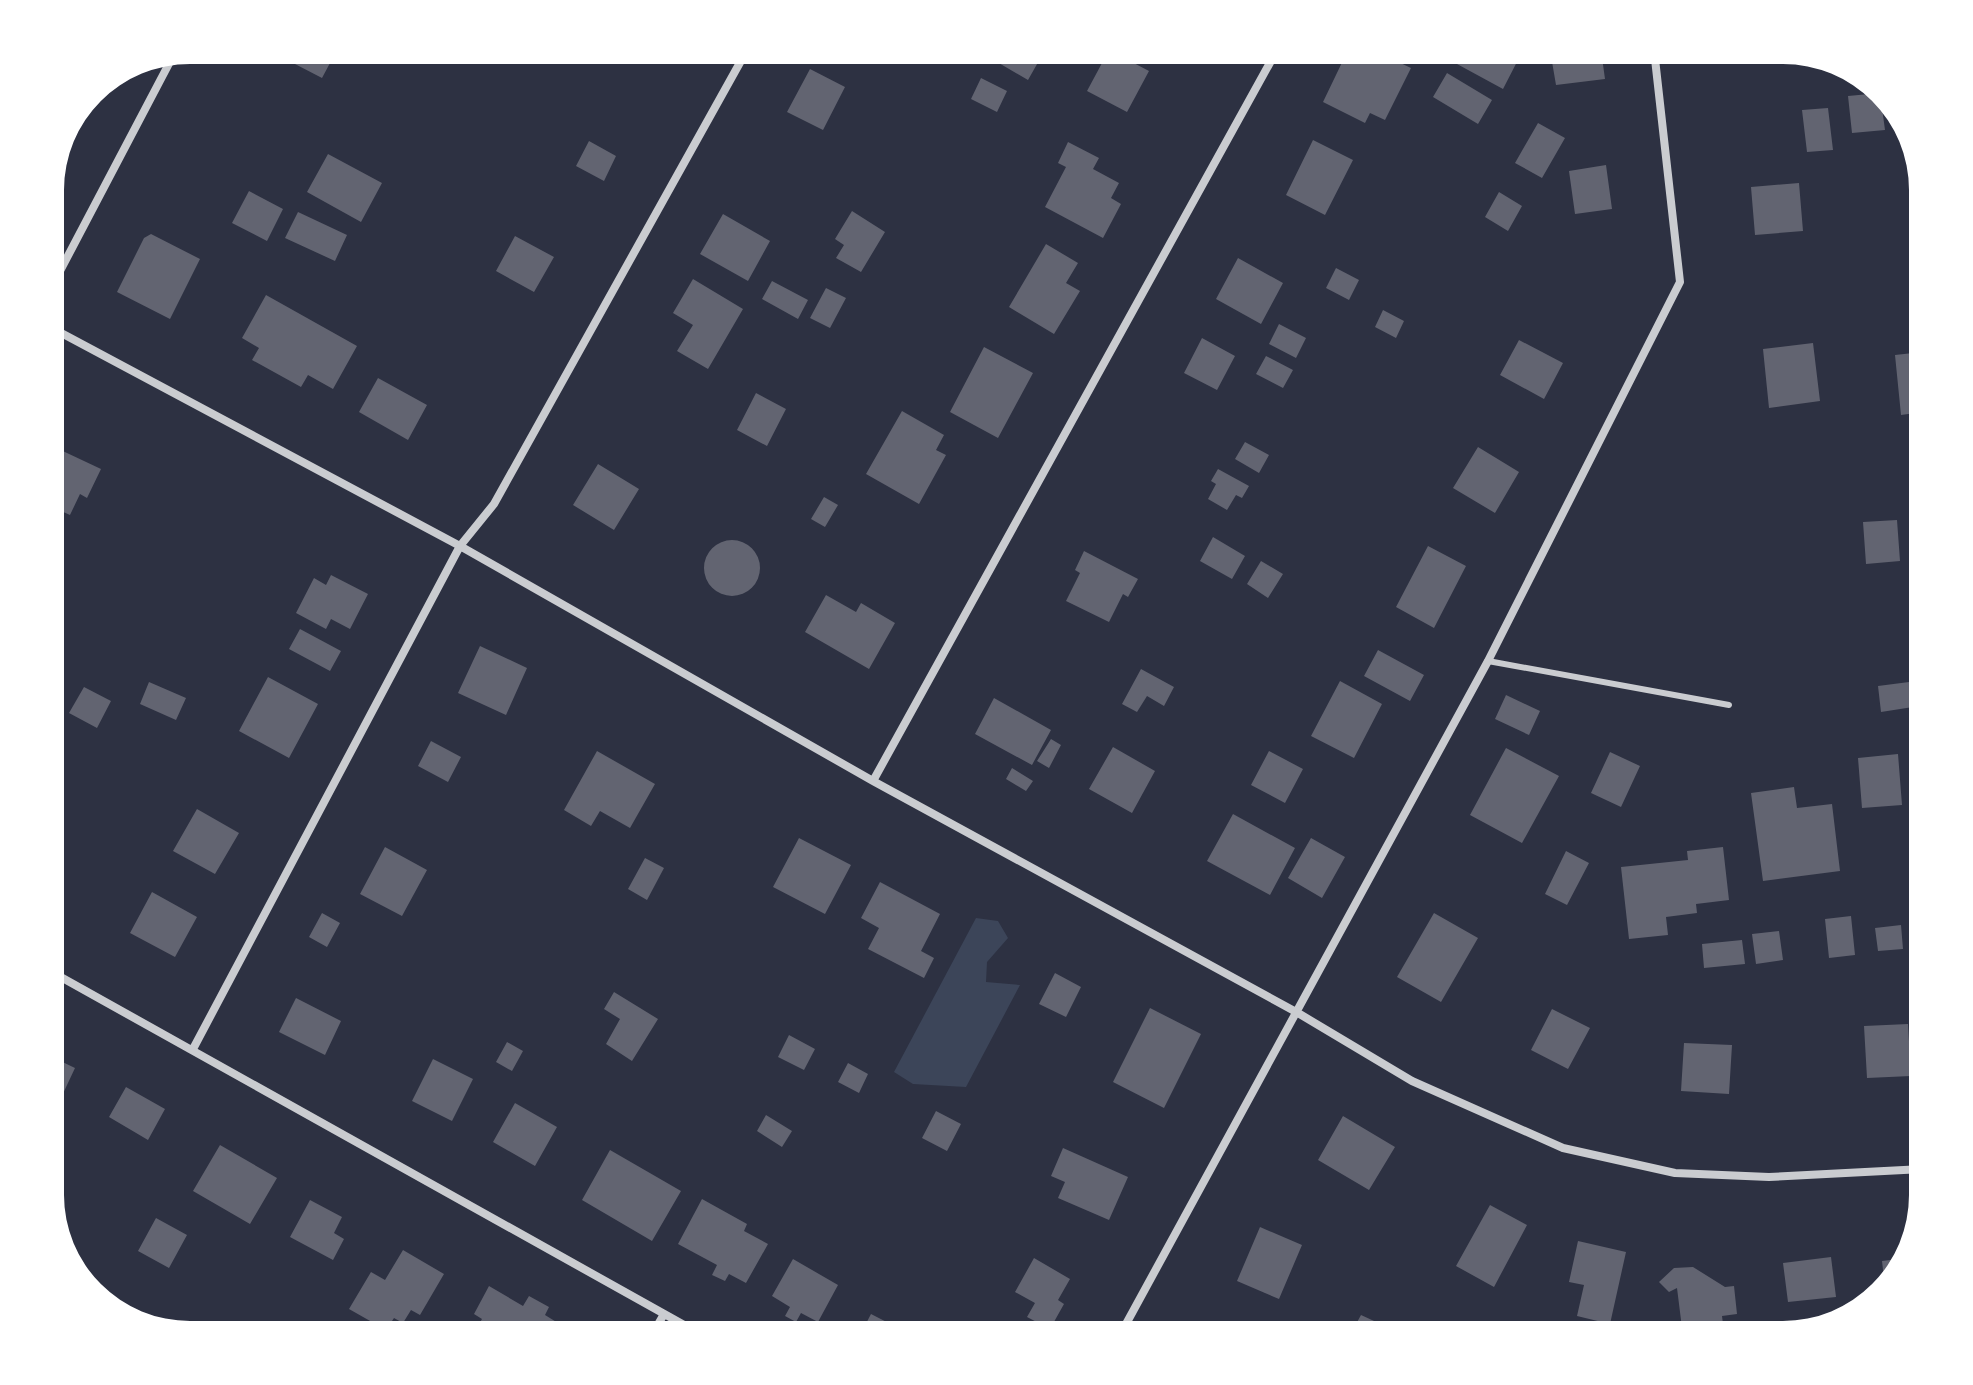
<svg xmlns="http://www.w3.org/2000/svg" width="1973" height="1385" font-family="'Golos Text',sans-serif">
  <rect width="100%" height="100%" fill="#2d3142"/>
  <path fill="#3c4559" d="M976 918 998 921 1008 938 987 962 986 982 1020 985 966 1087 913 1084 894 1072Z"/>
  <path fill="#626471" d="M268 50H337L322 78Z
    M642 50H670L665 61Z
    M997 50H1045L1028 80 992 59Z
    M1109 50 1149 71 1127 112 1087 91Z
    M1348 50H1373L1411 68 1385 120 1370 113 1365 123 1323 102Z
    M1465 50H1509L1520 56 1503 89 1457 64Z
    M1550 50H1601L1605 79 1556 85Z
    M810 69 845 87 823 130 787 112Z
    M1447 73 1492 100 1478 124 1433 97Z
    M981 78 1007 91 997 112 971 99Z
    M1880 93 1885 130 1852 133 1848 96Z
    M1828 108 1833 150 1807 152 1802 110Z
    M1538 123 1565 138 1542 178 1515 163Z
    M1313 140 1353 160 1325 215 1286 195Z
    M589 141 616 156 604 181 576 166Z
    M1068 142 1099 158 1093 169 1119 183 1111 198 1121 204 1103 238 1045 207 1066 167 1058 163Z
    M328 154 382 183 361 222 307 192Z
    M1606 165 1612 209 1575 214 1569 171Z
    M1799 183 1803 231 1755 235 1751 187Z
    M249 191 283 209 267 241 232 223Z
    M1499 192 1522 206 1508 231 1485 217Z
    M852 211 885 232 861 272 836 258 844 245 835 239Z
    M298 212 347 235 335 261 285 238Z
    M723 214 770 241 748 281 700 254Z
    M151 234 200 259 170 319 117 292 144 238Z
    M515 236 554 257 534 292 496 271Z
    M1046 244 1078 263 1066 283 1080 291 1054 334 1009 307Z
    M1238 258 1283 283 1261 324 1216 299Z
    M1336 268 1359 280 1349 300 1326 288Z
    M693 279 743 309 708 369 677 351 693 325 673 313Z
    M772 281 808 300 798 319 762 299Z
    M826 288 846 298 830 328 810 318Z
    M266 295 357 346 333 389 308 375 301 387 252 360 259 348 242 338Z
    M1383 310 1404 321 1396 338 1375 327Z
    M1279 324 1306 338 1296 358 1269 344Z
    M1202 338 1235 356 1217 390 1184 373Z
    M1519 340 1563 363 1544 399 1500 375Z
    M1813 343 1820 401 1769 408 1763 349Z
    M984 347 1033 373 998 438 950 412Z
    M1922 352 1923 412 1901 415 1895 355Z
    M1266 356 1293 370 1283 388 1256 374Z
    M378 378 427 405 408 440 359 412Z
    M756 393 786 409 767 446 737 430Z
    M902 411 944 435 936 450 946 455 919 504 866 474Z
    M1245 442 1269 455 1259 473 1235 459Z
    M50 445 101 469 87 498 80 494 70 515 50 506Z
    M1478 447 1519 472 1495 513 1453 488Z
    M598 464 639 489 614 530 573 505Z
    M1218 469 1249 486 1242 498 1236 495 1227 510 1208 499 1216 484 1211 481Z
    M824 497 838 505 825 527 811 519Z
    M1923 518V558H1921L1917 519Z
    M1897 520 1900 561 1866 564 1863 522Z
    M1213 537 1245 556 1232 579 1200 561Z
    M704 568a28 28 0 1 1 56 0a28 28 0 1 1-56 0Z
    M1428 546 1466 566 1434 628 1396 607Z
    M1084 551 1138 579 1128 597 1123 594 1109 622 1066 601 1080 573 1075 570Z
    M1261 561 1283 574 1268 598 1247 584Z
    M331 575 368 594 350 629 331 619 326 629 296 613 314 578 326 585Z
    M826 595 856 612 861 603 895 623 869 669 805 632Z
    M300 629 341 651 330 671 289 649Z
    M480 646 527 668 506 715 458 693Z
    M1378 650 1424 675 1410 701 1364 676Z
    M1141 669 1174 687 1164 706 1147 696 1137 712 1122 704Z
    M268 677 318 704 289 758 239 731Z
    M1340 681 1382 704 1354 758 1311 736Z
    M149 682 186 698 176 720 140 704Z
    M1909 682 1913 707 1881 712 1878 686Z
    M84 687 111 701 97 728 69 713Z
    M1506 695 1540 711 1529 735 1495 719Z
    M994 698 1051 730 1032 765 975 734Z
    M1051 739 1061 745 1049 768 1037 761Z
    M431 741 461 757 448 782 418 766Z
    M1113 747 1155 771 1132 813 1089 789Z
    M1506 748 1559 776 1522 843 1470 815Z
    M597 751 655 784 630 828 600 811 591 826 564 810Z
    M1269 751 1303 769 1285 803 1251 785Z
    M1610 752 1640 766 1621 807 1591 793Z
    M1898 754 1902 805 1862 808 1858 758Z
    M1012 768 1033 781 1026 791 1006 779Z
    M1794 787 1797 808 1832 804 1840 871 1763 881 1751 793Z
    M197 809 239 833 215 874 173 851Z
    M1233 814 1295 848 1270 895 1207 861Z
    M799 838 851 865 825 914 773 887Z
    M1311 838 1345 857 1322 898 1288 878Z
    M385 847 427 870 402 916 360 894Z
    M1723 847 1729 900 1696 904 1697 913 1666 917 1668 935 1629 939 1621 867 1688 860 1687 851Z
    M1566 851 1589 863 1567 905 1545 894Z
    M645 858 664 868 647 900 628 889Z
    M880 882 940 914 921 951 934 958 924 978 868 949 879 928 861 918Z
    M152 892 197 917 175 957 130 933Z
    M322 913 340 923 327 947 309 937Z
    M1434 913 1478 938 1441 1002 1397 977Z
    M1851 916 1855 955 1829 958 1825 919Z
    M1901 925 1903 949 1878 951 1875 928Z
    M1779 931 1783 960 1756 964 1752 934Z
    M1742 940 1745 964 1704 968 1702 944Z
    M1055 973 1081 987 1066 1017 1039 1004Z
    M614 992 658 1019 632 1061 606 1044 620 1019 604 1009Z
    M296 998 341 1021 325 1055 279 1032Z
    M1150 1008 1201 1034 1164 1108 1113 1082Z
    M1552 1009 1590 1028 1568 1069 1531 1050Z
    M1908 1024 1911 1076 1867 1078 1864 1026Z
    M789 1035 815 1049 804 1070 778 1057Z
    M507 1042 523 1051 512 1071 496 1062Z
    M1684 1043 1732 1045 1729 1094 1681 1091Z
    M50 1056 75 1068 60 1100 50 1095Z
    M433 1059 473 1079 452 1121 412 1101Z
    M848 1063 868 1074 859 1093 838 1082Z
    M126 1087 165 1109 148 1140 109 1117Z
    M515 1103 557 1127 535 1166 493 1142Z
    M936 1111 961 1124 947 1151 922 1138Z
    M766 1115 792 1131 782 1147 757 1131Z
    M1343 1116 1395 1147 1369 1190 1318 1160Z
    M220 1145 277 1178 250 1224 193 1191Z
    M1063 1148 1128 1177 1109 1220 1058 1198 1065 1182 1051 1176Z
    M610 1150 681 1191 652 1241 582 1200Z
    M702 1199 747 1224 744 1231 768 1244 746 1283 729 1274 725 1281 712 1275 717 1265 678 1244Z
    M310 1200 342 1217 334 1233 344 1239 333 1260 290 1237Z
    M1490 1205 1527 1225 1494 1287 1456 1266Z
    M156 1218 187 1235 169 1268 138 1251Z
    M1260 1227 1302 1245 1279 1299 1237 1281Z
    M1578 1241 1626 1252 1610 1324 1577 1316 1584 1285 1569 1282Z
    M403 1250 444 1274 420 1315 411 1310 403 1323 394 1318 386 1330 349 1309 371 1272 385 1280Z
    M1905 1250 1894 1280 1885 1288 1882 1261 1898 1259V1251Z
    M1831 1257 1836 1297 1788 1302 1783 1263Z
    M1034 1258 1070 1279 1058 1300 1064 1304 1050 1329 1027 1317 1035 1303 1015 1292Z
    M793 1259 838 1285 818 1322 801 1313 796 1322 785 1316 790 1307 772 1296Z
    M1693 1267 1725 1287 1734 1286 1737 1314 1722 1316 1723 1324 1682 1328 1677 1288 1669 1292 1659 1282 1674 1268Z
    M489 1286 523 1306 529 1296 549 1307 545 1315 558 1323 553 1332 558 1335 474 1333 482 1319 474 1314Z
    M871 1314 912 1335H860Z
    M1361 1315 1385 1326 1380 1335H1350Z
    M1807 1324V1329L1765 1335 1764 1327Z
    M1244 1325 1263 1335H1240Z"/>
  <g fill="none" stroke-linecap="round" stroke-linejoin="round">
    <path stroke="#caccd0" stroke-width="6" d="M1488 661 1729 705"/>
    <path stroke="#caccd0" stroke-width="8" d="M50 290 173 56
      M50 327 460 546 873 781 1298 1013 1412 1081 1563 1148 1675 1173 1769 1177 1923 1169
      M873 781 1277 50
      M50 971 702 1335
      M193 1049 460 546 494 504 747 50
      M652 1335 664 1314
      M1120 1335 1488 661 1680 282 1654 50"/>
  </g>
  <path d="M0 0H1973V1385H0ZM190 64H1783A126 126 0 0 1 1909 190V1195A126 126 0 0 1 1783 1321H190A126 126 0 0 1 64 1195V190A126 126 0 0 1 190 64Z" fill="#fff" fill-rule="evenodd"/>
</svg>
